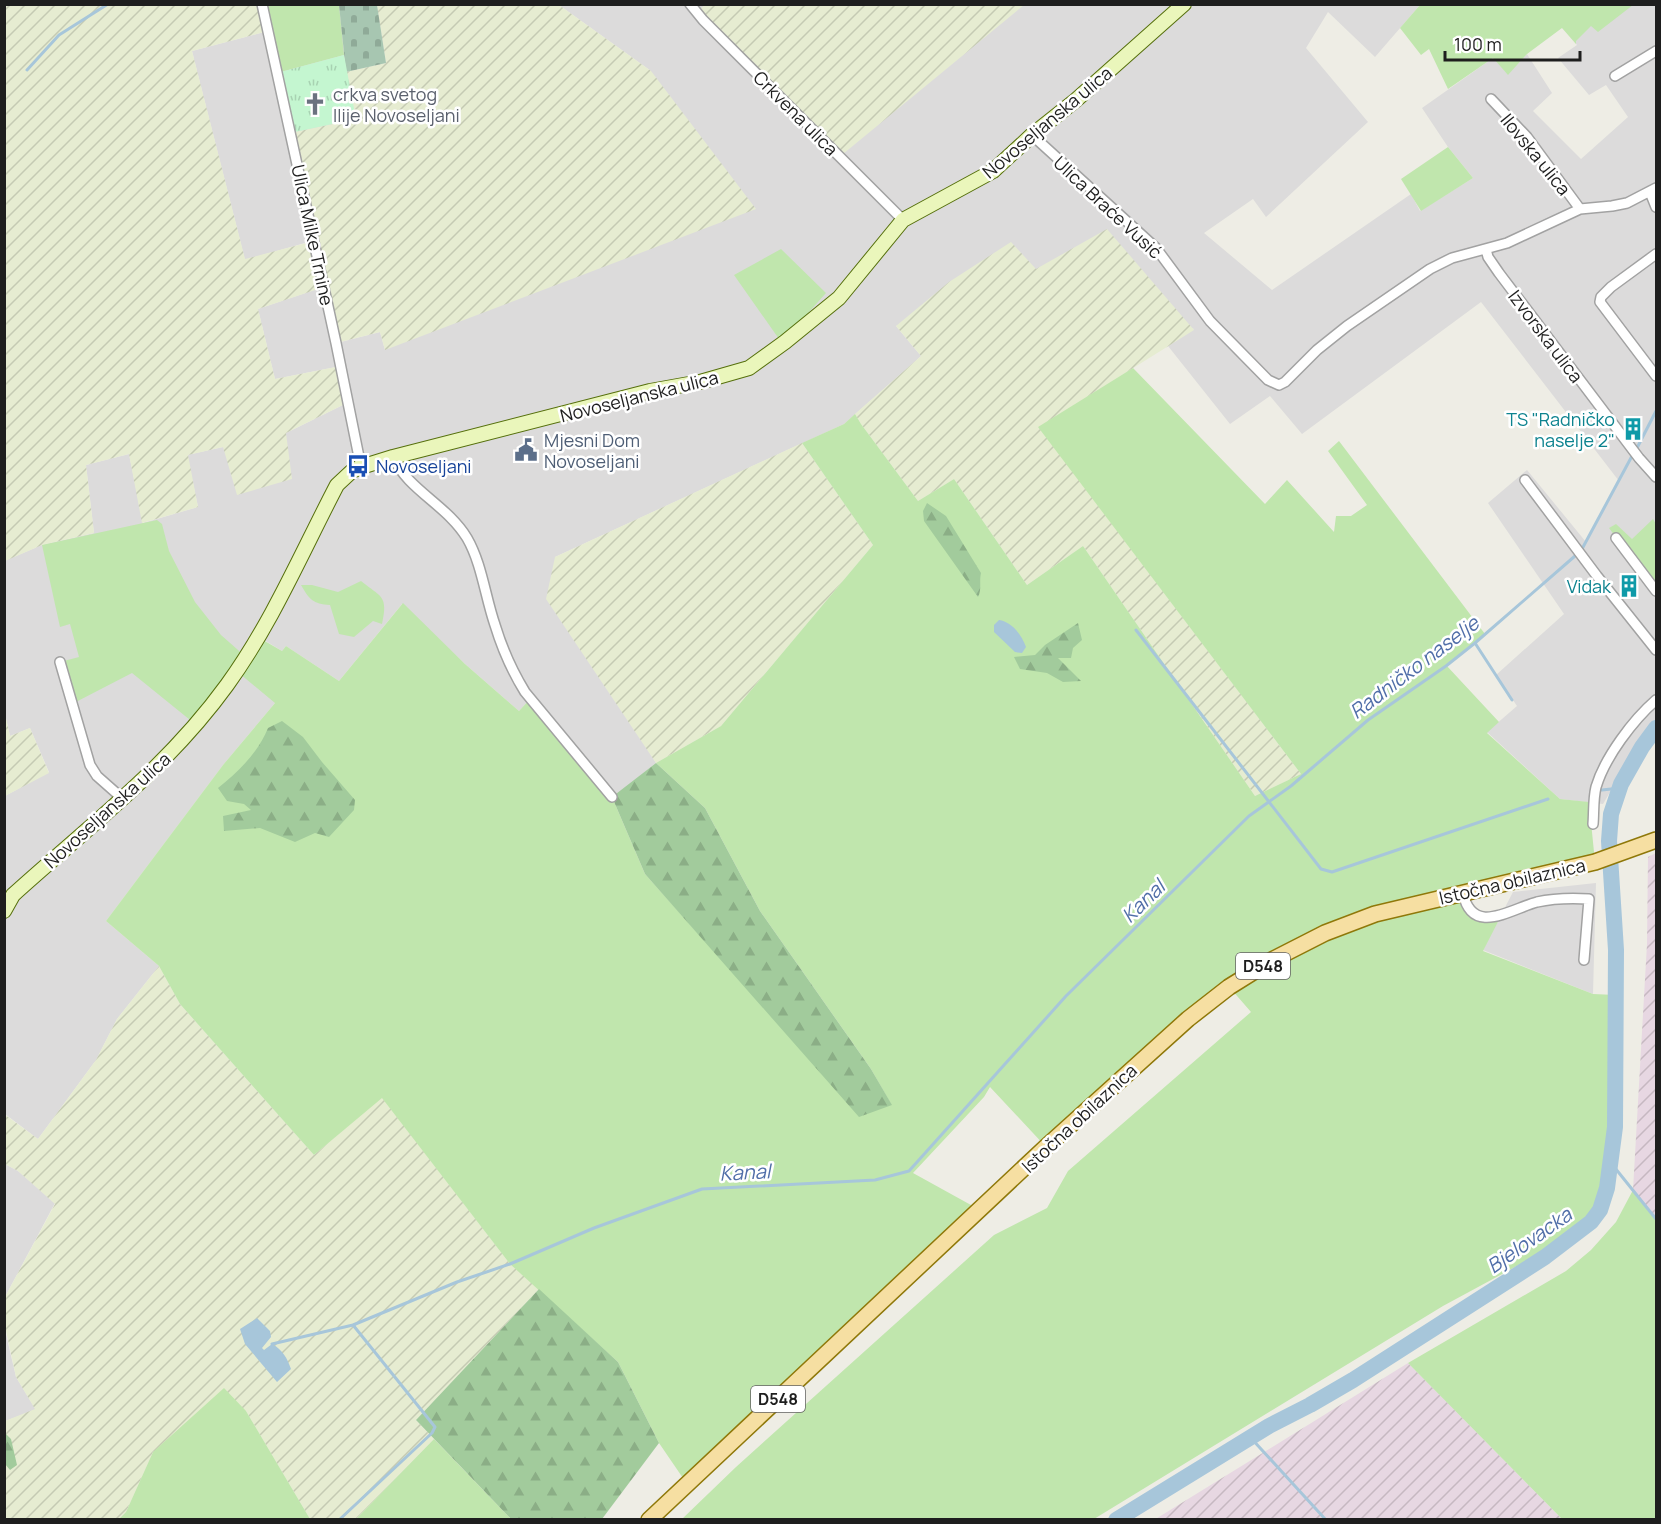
<svg xmlns="http://www.w3.org/2000/svg" width="1661" height="1524" font-family="Manrope,sans-serif">
  <defs>
    <pattern id="industrial-furrows" width="10" height="10" patternUnits="userSpaceOnUse" patternTransform="scale(1.5)"><rect width="10" height="10" fill="#e7d7e2"/><path d="M-1 1l2-2M0 10L10 0M9 11l2-2" fill="none" stroke="#c6b8c1"/></pattern>
    <pattern id="farmland-furrows" width="10" height="10" patternUnits="userSpaceOnUse" patternTransform="scale(1.5)"><rect width="10" height="10" fill="#e6ecd1"/><path d="M-1 1l2-2M0 10L10 0M9 11l2-2" fill="none" stroke="#c5cab3"/></pattern>
    <pattern id="forest-firs" width="22" height="20" patternUnits="userSpaceOnUse" patternTransform="scale(1.5)"><rect width="22" height="20" fill="#a2cb9c"/><path d="M5 1l3.5 6h-7zM16 11l3.5 6h-7z" fill="#8bae86"/></pattern>
    <pattern id="cemetery-stones" width="16" height="16" patternUnits="userSpaceOnUse" patternTransform="scale(1.5)"><rect width="16" height="16" fill="#a7c6b1"/><path d="M2 7V4a2 2 0 0 1 4 0v3zM10 15v-3a2 2 0 0 1 4 0v3z" fill="#8faa98"/></pattern>
    <pattern id="park-tufts" width="24" height="20" patternUnits="userSpaceOnUse" patternTransform="scale(1.5)"><rect width="24" height="20" fill="#c4f6d0"/><path d="M3 7l-1-3M5 7V3M7 7l1-3M15 17l-1-3M17 17v-4M19 17l1-3" fill="none" stroke="#a8d2b2"/></pattern>
  </defs>
  <rect width="100%" height="100%" fill="#eeede5"/>
  <path fill="#dcdbdb" d="M1545 4 1656 5V719L1644 735 1603 804 1560 799 1487 732 1517 706 1496 675 1564 614 1488 503 1527 470 1586 542 1619 481 1481 302 1302 434 1270 396 1230 424 1168 346 1194 329 1036 270 896 326 921 356 844 424 555 557 632 723 656 763 616 795 612 797 530 699 519 711 465 664 402 604 339 681 286 646 282 651 264 640 275 703 223 765 106 921 159 966 117 1019 96 1060 38 1139 5 1114V796L49 772 30 728 10 736 5 714 4 561 42 545 94 533 86 465 129 454 143 523 198 507 187 455 286 433 349 402 341 366 275 379 258 309 323 287 312 241 245 260 192 51 268 31 262 5H339L346 72 356 119 337 343 380 332 385 350 651 71 559 5H706L700 9 1021 5H1420L1375 57 1328 12 1306 48 1368 122 1266 217 1253 199 1204 233 1272 290 1411 194 1420 211 1473 178 1448 147 1422 108 1493 58 1508 74 1527 54 1552 93 1533 111 1581 159 1628 117 1606 85 1589 95 1558 58 1577 45 1544 6Z
    M1596 883 1593 994 1483 950 1513 892Z
    M5 1164 18 1171 55 1203 5 1297Z
    M4 1326 16 1377 36 1410 5 1421Z"/>
  <path fill="url(#industrial-furrows)" d="M1656 853V1219L1633 1190 1647 944 1648 857Z
    M1408 1363 1562 1519 1154 1520 1261 1454Z"/>
  <path fill="url(#farmland-furrows)" d="M706 4 1024 5 843 154 700 9Z
    M5 5H262L268 31 192 51 245 259 314 241 290 133 356 119 346 72 386 63 377 5H559L651 71 756 209 385 350 380 332 336 343 324 287 258 309 275 379 341 366 349 402 286 433 292 479 237 495 223 447 188 455 198 507 142 523 129 454 86 465 94 533 42 545 5 561Z
    M1107 229 1194 330 1039 427 1301 774 1255 796 1083 546 1027 585 954 479 918 501 861 424 855 414 921 356 896 326 949 282 1011 242 1036 269Z
    M802 443 873 545 721 726 656 763 546 599 555 557Z
    M5 714 10 736 30 728 49 773 5 796Z
    M159 966 180 1004 314 1155 382 1097 510 1264 539 1289 416 1420 434 1439 356 1519H310L246 1411 153 1452 126 1512 119 1519H5V1421L35 1409 16 1377 5 1326V1297L55 1204 18 1171 5 1164 4 1114 38 1139 96 1060 117 1019Z"/>
  <path fill="#c0e6ad" d="M262 5H339L344 55 277 73Z
    M1420 5V4L1633 5 1598 32 1591 26 1576 41V44L1562 28 1527 54 1508 75 1493 58 1448 89 1429 49 1421 55 1400 28Z
    M1448 147 1473 178 1421 211 1401 179Z
    M781 249 826 293 792 331 779 339 734 275Z
    M1133 368 1265 504 1287 480 1334 532 1336 516H1351L1367 505 1328 451 1339 441 1485 634 1446 665 1499 722 1487 733 1560 799 1589 802 1595 862 1460 893 1482 920 1489 922 1500 918 1483 951 1593 994 1616 995 1615 1127 1610 1170 1607 1188 1600 1210 1591 1222 1578 1233 1443 1306 1094 1519H682L736 1467 994 1235 1047 1208 1068 1171 1251 1012 1231 989 1046 1147 990 1087 984 1097 913 1173 980 1210 687 1484 659 1443 618 1362 510 1264 382 1098 314 1155 180 1004 159 966 106 921 223 765 275 703 240 674 263 640 282 651 286 646 339 681 403 603 465 664 519 711 530 699 612 797 645 874 695 930 891 1104 871 1069 760 911 705 808 656 763 721 726 873 545 802 443 844 424 855 414 861 424 918 501 954 479 1027 585 1083 546 1255 796 1301 774 1038 427Z
    M1653 519 1656 524V591L1609 528 1616 524 1632 539Z
    M157 520 162 524 169 551 195 602 221 635 246 657 195 724 132 673 72 704 60 662 79 657 70 624 60 627 42 545Z
    M361 581C382 598 388 595 382 624L373 621 354 637 339 634 330 605C313 604 309 599 301 585H312L338 592Z
    M1633 1190 1656 1219V1519H1562L1408 1363 1566 1271 1591 1250 1616 1222Z
    M224 1388 246 1411 310 1519H119L126 1512 153 1452Z
    M434 1439 511 1519H356Z"/>
  <path fill="url(#forest-firs)" d="M927 503 946 516 981 573C979 582 982 589 978 597L924 521 923 511Z
    M1078 623 1082 640 1073 648 1071 658H1058L1081 681 1063 682 1047 673 1020 669 1014 657 1035 655 1045 645Z
    M282 721 303 737 322 762 355 800 354 810 329 837 315 833 295 842 260 828 224 831 223 816 251 810 244 804 227 801 218 788C238 772 258 753 268 728Z
    M656 763 705 808 760 911 871 1069 892 1105 859 1117 645 874 612 797Z
    M539 1289 618 1362 659 1443 602 1519H511L416 1420Z
    M4 1432 11 1439 17 1465 10 1470 5 1464Z"/>
  <path fill="url(#cemetery-stones)" d="M339 5H377L386 63 346 72Z"/>
  <path fill="url(#park-tufts)" d="M344 55 356 119 290 133 277 73Z"/>
  <path fill="#a7c6da" d="M999 620C1012 622 1022 635 1026 647L1022 653 1015 652 994 632V625Z
    M257 1318 270 1331 271 1337 262 1348 264 1350 272 1344C283 1350 287 1358 291 1369L277 1382 245 1344 240 1329Z"/>
  <g fill="none" stroke-linecap="round" stroke-linejoin="round">
    <path stroke="#a7c6da" stroke-width="3" d="M27 70 59 35 108 4
      M1637 448 1656 411
      M1582 549 1632 456
      M1136 630 1321 869 1332 872 1548 799
      M1475 643 1512 700
      M1602 790 1620 788
      M1611 1163 1656 1219
      M272 1344 353 1325
      M1250 1437 1326 1520
      M339 1520 432 1433 435 1427 353 1325 457 1282 510 1264 594 1228 702 1189 875 1180 909 1171 1066 996 1249 816 1291 786 1368 720 1446 666 1475 643 1575 556"/>
    <path stroke="#a7c6da" stroke-width="16" d="M1116 1520 1269 1426 1310 1405 1353 1380 1545 1257 1591 1222 1600 1210 1607 1188 1615 1127 1616 950 1609 841 1611 814 1621 784 1642 747 1656 728"/>
    <g stroke="#a2a2a2" stroke-width="12">
      <path id="minor" d="M262 4 336 343 361 467
        M690 4 703 20 903 220
        M1615 76 1656 51
        M1491 99 1527 137 1580 209
        M1032 135 1156 248 1210 321 1268 380 1279 385 1285 382 1317 350 1347 326 1430 269 1452 258 1507 243 1580 209 1612 206 1627 203 1656 188
        M1650 192 1656 207
        M1486 249 1488 257 1499 273 1639 458 1656 477
        M1656 254 1611 287 1601 297 1600 302 1656 376
        M393 457C408 490 447 505 467 538 482 564 485 596 495 625 502 648 512 671 525 692L612 797
        M1525 480 1597 576 1656 650
        M1616 538 1656 591
        M60 662 90 765 97 776 123 799
        M1593 824C1594 813 1593 799 1596 787 1605 757 1633 720 1656 700
        M1463 893C1472 937 1511 909 1537 902 1555 898 1572 898 1589 899L1584 960"/>
    </g>
    <g stroke="#556f0b" stroke-width="16">
      <path id="secondary" d="M4 911 13 895C88 827 167 768 227 685 272 623 302 552 337 485L352 471 361 467 393 457 650 391 700 382 749 368 785 342 839 298 903 220 993 171 1032 135 1076 100 1184 4"/>
    </g>
    <g stroke="#8f7809" stroke-width="18">
      <path id="primary" d="M649 1520 1046 1147 1188 1019 1229 987 1274 959 1325 933 1375 914 1595 862 1656 840"/>
    </g>
    <use href="#minor" stroke="#fff" stroke-width="9"/>
    <use href="#secondary" stroke="#eaf6bb" stroke-width="14"/>
    <use href="#primary" stroke="#f6dfa2" stroke-width="15"/>
  </g>
  <defs>
    <g id="church-bare" transform="scale(1.8)"><path d="M-1.2-6h2.4v3.5h3.3v2.4h-3.3V6h-2.4V-.1h-3.3v-2.4h3.3Z" fill="#6b7280" stroke="#fff" stroke-width="2.5" paint-order="stroke"/></g>
    <g id="building-bare" transform="scale(1.8)"><path d="M-4-6H4V6H1V3H-1V6H-4ZM-2.5-4.3h1.7v1.8h-1.7ZM.8-4.3h1.7v1.8H.8ZM-2.5-1h1.7V.8h-1.7ZM.8-1h1.7V.8H.8Z" fill="#0f9aa8" stroke="#fff" stroke-width="2.5" paint-order="stroke"/></g>
    <g id="civic-bare" transform="scale(1.8)"><path d="M-.6-6.5H3V-4.5H.6V-3L4-1V1h2V6H-6V1h2V-1L-.6-3ZM-1.2 2.5V6h2.4V2.5Z" fill="#5c6f8a" stroke="#fff" stroke-width="2.5" paint-order="stroke"/></g>
    <g id="bus-bare" transform="scale(1.8)"><path d="M-5-6H5V4H4V6H2V4H-2V6H-4V4H-5ZM-3.5-4V0h7V-4ZM-3.5 1.2v1.5H-2V1.2ZM2 1.2v1.5H3.5V1.2Z" fill="#1a4fb4" stroke="#fff" stroke-width="2.5" paint-order="stroke"/></g>
  </defs>
  <g fill-rule="evenodd">
    <use href="#church-bare" x="315" y="104"/>
    <use href="#building-bare" x="1633" y="429"/>
    <use href="#civic-bare" x="526" y="450"/>
    <use href="#bus-bare" x="358" y="466"/>
    <use href="#building-bare" x="1629" y="586"/>
  </g>
  <g text-anchor="middle" dominant-baseline="central" stroke-width="5" stroke-linejoin="round" paint-order="stroke">
    <g fill="#fff" stroke="#626262" stroke-width="1.5">
      <rect x="1236" y="953" width="54" height="26" rx="4.5"/>
      <rect x="751" y="1386" width="54" height="26" rx="4.5"/>
    </g>
    <g font-size="16" font-weight="bold" fill="#1e1e1e">
      <text x="1263" y="966">D548</text>
      <text x="778" y="1399">D548</text>
    </g>
    <g font-size="18" fill="#5b616d" stroke="#fff" text-anchor="start">
      <text x="333" y="94">crkva svetog<tspan x="333" dy="21">Ilije Novoseljani</tspan></text>
    </g>
    <g font-size="18" fill="#1e1e1e" stroke="#fff">
      <text transform="translate(796 113) rotate(45)">Crkvena ulica</text>
      <text transform="translate(1047 122) rotate(-40)">Novoseljanska ulica</text>
      <text transform="translate(1536 154) rotate(51)">Ilovska ulica</text>
      <text transform="translate(1108 207) rotate(43)">Ulica Braće Vusić</text>
      <text transform="translate(313 235) rotate(78)">Ulica Milke Trnine</text>
      <text transform="translate(1546 336) rotate(53)">Izvorska ulica</text>
      <text transform="translate(639 396) rotate(-14)">Novoseljanska ulica</text>
      <text transform="translate(107 810) rotate(-42)">Novoseljanska ulica</text>
      <text transform="translate(1512 881) rotate(-13)">Istočna obilaznica</text>
      <text transform="translate(1079 1118) rotate(-43)">Istočna obilaznica</text>
    </g>
    <g font-size="18" fill="#0d838f" stroke="#fff" text-anchor="end">
      <text x="1615" y="419">TS "Radničko<tspan x="1615" dy="21">naselje 2"</tspan></text>
      <text x="1611" y="586">Vidak</text>
    </g>
    <g font-size="18" fill="#4e5e75" stroke="#fff" text-anchor="start">
      <text x="544" y="440">Mjesni Dom<tspan x="544" dy="21">Novoseljani</tspan></text>
    </g>
    <g font-size="18" fill="#164399" stroke="#fff" text-anchor="start">
      <text x="376" y="466">Novoseljani</text>
    </g>
    <g font-size="20" font-style="italic" fill="#506ea8" stroke="#fff">
      <text transform="translate(1414 667) rotate(-37)">Radničko naselje</text>
      <text transform="translate(1143 901) rotate(-44)">Kanal</text>
      <text transform="translate(745 1172) rotate(-3)">Kanal</text>
      <text transform="translate(1529 1240) rotate(-35)">Bjelovacka</text>
    </g>
  </g>
  <rect width="1661" height="1524" fill="none" stroke="#1e1e1e" stroke-width="12"/>
  <path d="M1445 51v9h135v-9" fill="none" stroke="#1e1e1e" stroke-width="3"/>
  <text x="1454" y="51" font-size="18" fill="#1e1e1e" stroke="#ffffff" stroke-width="4.5" paint-order="stroke">100 m</text>
</svg>
